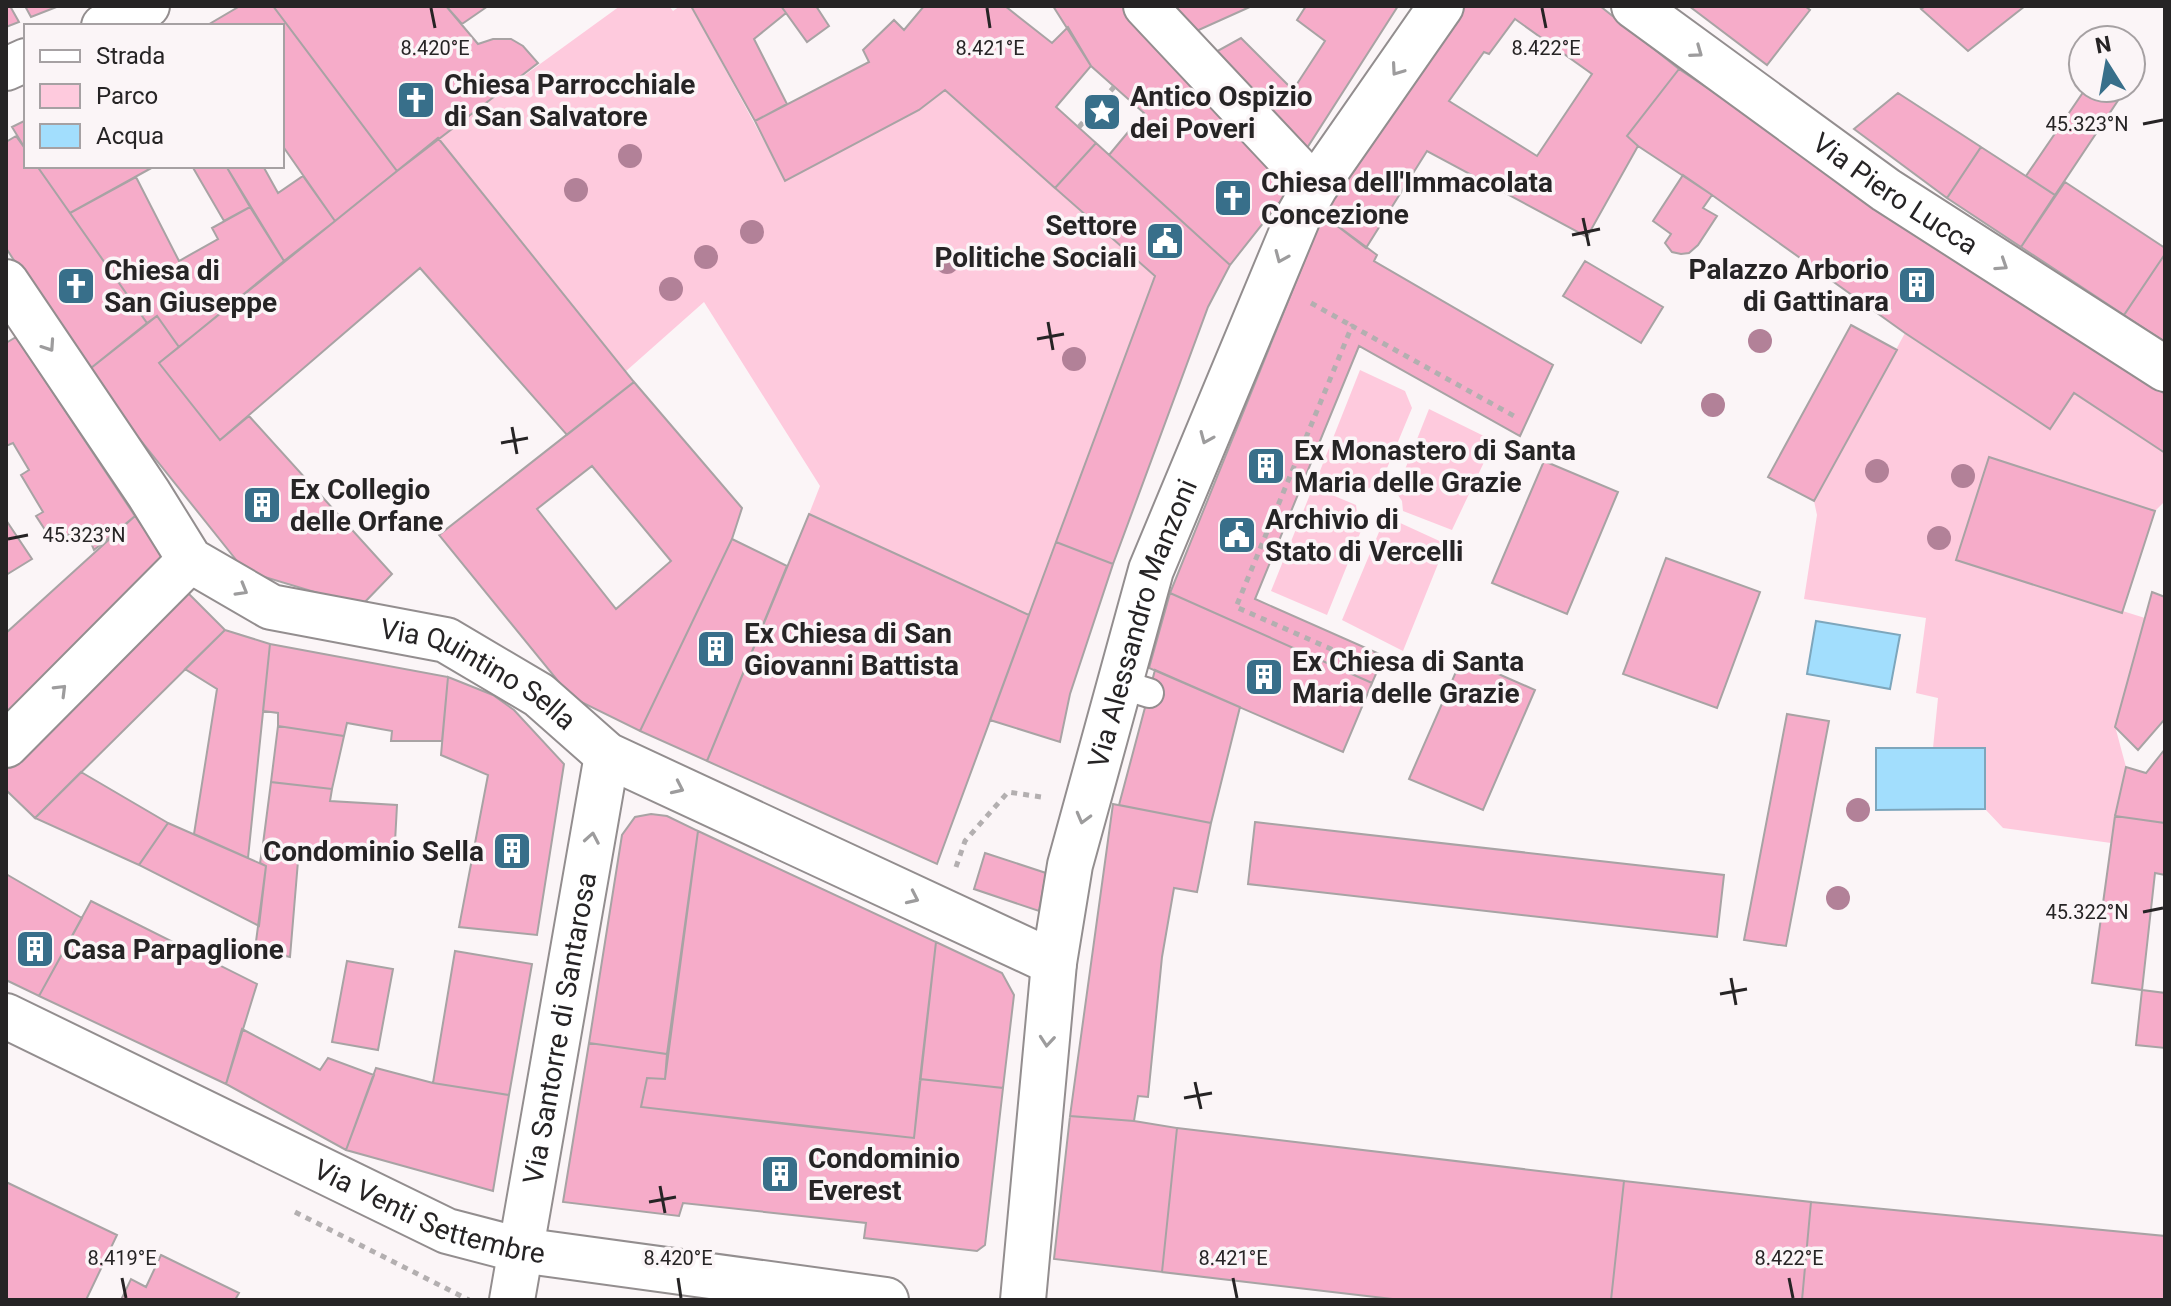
<svg xmlns="http://www.w3.org/2000/svg" width="2171" height="1306" font-family="Roboto,sans-serif">
  <rect width="100%" height="100%" fill="#fbf5f7"/>
  <path fill="#fecadd" d="M620 6H669L673 11 680 6H691L785 180 919 110 945 90 1155 276 1029 615 809 514 820 486 704 302 625 372 438 138Z
    M1905 333 2050 428 2074 393 2165 453V501L2155 511 1989 457 1956 559 2145 618 2115 726 2126 767 2111 843 2003 828 1985 809V748H1933L1938 698 1916 693 1926 618 1804 599 1817 515 1814 501Z
    M1360 370 1405 391 1412 408 1380 485 1372 486 1362 493 1318 476Z
    M1429 409 1494 441 1452 530 1403 511 1402 501 1396 492Z
    M1313 487 1356 505 1358 520 1363 526 1327 615 1271 591Z
    M1398 522 1446 544 1403 651 1342 620 1379 532 1393 528Z"/>
  <path fill="#a2defd" stroke="#7da6bc" stroke-width="2" d="M1816 621 1900 635 1890 689 1807 674Z
    M1876 748H1985V809L1876 810Z"/>
  <path fill="#f6acc9" stroke="#a8a3a4" stroke-width="2" fill-rule="evenodd" d="M6 6H10L19 22 6 27Z
    M25 6H59L31 17Z
    M240 6H273L397 171 335 221 282 145V26H206Z
    M273 6H446L478 44 493 39H511L523 46 538 63 397 171Z
    M446 6H488L462 24Z
    M691 6H781L786 13 754 39 787 104 755 121Z
    M781 6H816L829 26 807 42Z
    M924 6H1005L1052 43 1068 27 1091 66 1056 107 1096 143 1055 188 945 90 919 110 785 181 755 121 869 62 863 50 894 20 904 30Z
    M1053 6H1124L1291 188 1230 265 1109 155 1144 113 1091 66Z
    M1172 6H1252L1192 33Z
    M1306 6H1398L1307 148 1302 149 1212 54 1241 38 1293 90 1325 41 1297 20Z
    M1451 6H1600L1679 69 1627 136 1638 146 1587 237 1427 151 1366 248 1323 215ZM1515 19 1592 74 1537 156 1449 101 1484 52 1489 54Z
    M1689 6H1805L1810 10 1767 65Z
    M1926 6H2025L1968 51 1921 9Z
    M1679 69 2165 394V453L2074 393 2050 429 1905 333 1712 195 1638 146 1627 136Z
    M2086 88H2102L2119 99 2055 195 2026 176Z
    M1898 93 1981 147 1947 198 1854 129Z
    M26 120V150L12 127Z
    M16 136 26 150V166H37L147 323 86 372 6 248V142Z
    M438 138 634 382 567 435 420 268 220 440 159 363Z
    M1096 143 1230 265 1208 307 1113 564 1056 542 1155 276 1055 188Z
    M1981 147 2055 195 2021 247 1947 198Z
    M37 166H155L70 213Z
    M192 166H226L250 207 224 221Z
    M226 166H263L278 193 303 176 335 221 284 261Z
    M1683 175 1712 195 1703 208 1717 216 1698 245 1689 253 1681 254 1672 252 1665 243 1671 234 1653 221Z
    M136 177 179 261 218 239 212 228 250 207 284 261 179 347 157 316 147 323 70 213Z
    M2065 182 2165 248V254L2124 315 2021 247Z
    M1323 215 1377 255 1374 261 1553 365 1520 436 1359 346 1255 599 1384 656 1372 683 1170 593Z
    M2165 254V342L2124 315Z
    M1585 261 1663 307 1641 343 1563 296Z
    M157 316 179 347 159 363 220 440 249 416 392 574 361 606 245 571 86 372Z
    M1851 325 1897 350 1814 501 1768 477Z
    M16 337 135 516 94 550 84 527 53 542 36 516 43 512 21 475 29 470 13 443 6 446V343Z
    M634 382 742 508 732 539 640 731 571 697 439 535ZM592 466 671 561 616 609 537 509Z
    M1989 457 2155 511 2122 613 1956 560Z
    M1544 461 1618 492 1567 614 1492 583Z
    M809 514 1029 615 937 864 707 761Z
    M135 516 165 559 6 716V633Z
    M6 520 32 559 6 575Z
    M732 539 787 566 707 761 640 731Z
    M1056 542 1113 564 1070 694 1060 742 990 720Z
    M1666 558 1760 592 1717 708 1623 674Z
    M181 586 225 630 35 818 6 790V758Z
    M2152 592 2165 597V719L2138 750 2115 727Z
    M1170 593 1372 683 1343 752 1149 668Z
    M225 630 270 644 248 858 194 834 217 689 185 669Z
    M270 644 448 677 442 741H391L392 731 347 723 344 736 278 726V713L263 711Z
    M1462 658 1535 690 1483 810 1409 779Z
    M1155 670 1240 707 1211 823 1119 805Z
    M448 677 493 695 514 710 564 764 537 935 459 927 488 775 441 755Z
    M1787 714 1829 721 1786 946 1744 940Z
    M278 726 344 736 332 789 271 782Z
    M2165 749V823L2115 816 2126 767 2146 773Z
    M81 772 168 823 139 865 35 818Z
    M271 782 332 789 330 801 397 805 394 861 263 844Z
    M1113 804 1211 823 1197 892 1174 888 1162 957 1148 1097 1138 1096 1134 1121 1070 1116Z
    M651 814 667 816 698 831 667 1054 589 1043 622 835 635 817Z
    M2115 816 2165 823V875L2155 873 2142 990 2092 983Z
    M1255 822 1724 875 1717 937 1248 884Z
    M168 823 266 866 259 926 139 865Z
    M698 831 936 942 914 1138 641 1107 647 1078 665 1079Z
    M263 844 299 849 290 957 255 949 266 866 260 863Z
    M985 853 1046 873 1039 911 974 889Z
    M6 874 82 918 39 996 6 980Z
    M91 901 257 984 226 1084 39 996Z
    M936 942 1002 973 1014 995 1003 1088 920 1079Z
    M455 951 532 964 509 1095 433 1083Z
    M347 961 393 969 378 1050 332 1042Z
    M2142 990 2165 993V1048L2136 1045Z
    M242 1029 320 1070 328 1058 374 1075 346 1150 226 1084Z
    M589 1043 667 1054 665 1079 647 1078 641 1107 812 1127 914 1138 920 1079 1003 1088 985 1245 977 1251 864 1238 866 1223 683 1203 679 1216 563 1202Z
    M376 1068 433 1083 509 1095 493 1191 346 1150Z
    M1070 1116 1134 1121 1177 1128 1162 1272 1054 1259Z
    M1177 1128 1624 1181 1611 1300H1401L1162 1272Z
    M1624 1181 1811 1202 1802 1300H1611Z
    M6 1182 117 1235 86 1300H6Z
    M1811 1202 2165 1236V1300H1802Z
    M161 1255 239 1293 235 1300H121L131 1279 146 1287Z"/>
  <g fill="none" stroke-linecap="round" stroke-linejoin="round">
    <g stroke="#938e8f" stroke-width="32">
      <path id="service" d="M1120 684 1149 693"/>
    </g>
    <g stroke="#938e8f" stroke-width="46">
      <path id="pedestrian" d="M1145 6 1315 187
        M103 26 148 6
        M6 69 26 60"/>
    </g>
    <g stroke="#938e8f" stroke-width="48">
      <g id="minor">
        <path id="s1" d="M1634 6 1886 190 2165 369"/>
        <path id="s2" d="M6 282 149 494 190 560 271 607 446 640 539 695 607 755 1054 963"/>
        <path d="M6 745 190 560"/>
        <path id="s3" d="M512 1300 607 755"/>
        <path id="s4" d="M1023 1300 1054 963 1070 865 1151 570 1299 215 1315 187 1441 6"/>
      </g>
    </g>
    <g stroke="#938e8f" stroke-width="48">
      <g id="secondary">
        <path id="s5" d="M6 1016 447 1231 520 1250 886 1300"/>
      </g>
    </g>
    <path stroke="#b3afb0" stroke-width="5" stroke-dasharray="6 6" stroke-linecap="butt" d="M1079 127 1114 87
      M1311 303 1352 326
      M1365 664 1236 607 1352 326 1514 416
      M956 867 965 841 1008 792 1041 797
      M295 1212 469 1300"/>
    <use href="#service" stroke="#fff" stroke-width="28"/>
    <use href="#pedestrian" stroke="#fff" stroke-width="42"/>
    <use href="#minor" stroke="#fff" stroke-width="44"/>
    <use href="#secondary" stroke="#fff" stroke-width="44"/>
  </g>
  <g fill="#b28198">
    <circle cx="630" cy="156" r="12"/>
    <circle cx="576" cy="190" r="12"/>
    <circle cx="752" cy="232" r="12"/>
    <circle cx="706" cy="257" r="12"/>
    <circle cx="947" cy="262" r="12"/>
    <circle cx="671" cy="289" r="12"/>
    <circle cx="1760" cy="341" r="12"/>
    <circle cx="1074" cy="359" r="12"/>
    <circle cx="1713" cy="405" r="12"/>
    <circle cx="1877" cy="471" r="12"/>
    <circle cx="1963" cy="476" r="12"/>
    <circle cx="1939" cy="538" r="12"/>
    <circle cx="1858" cy="810" r="12"/>
    <circle cx="1838" cy="898" r="12"/>
  </g>
  <defs><path id="oneway-chevron" d="M-2-3.5L2.5 0L-2 3.5" fill="none" stroke-width="1.6" stroke-linecap="round" stroke-linejoin="round" transform="scale(2)"/></defs>
  <g stroke="#9d9c9d">
    <use href="#oneway-chevron" transform="translate(1697 52) rotate(36)"/>
    <use href="#oneway-chevron" transform="translate(1397 70) rotate(125)"/>
    <use href="#oneway-chevron" transform="translate(1281 257) rotate(113)"/>
    <use href="#oneway-chevron" transform="translate(2002 265) rotate(33)"/>
    <use href="#oneway-chevron" transform="translate(49 346) rotate(56)"/>
    <use href="#oneway-chevron" transform="translate(1206 438) rotate(113)"/>
    <use href="#oneway-chevron" transform="translate(242 590) rotate(30)"/>
    <use href="#oneway-chevron" transform="translate(61 690) rotate(-45)"/>
    <use href="#oneway-chevron" transform="translate(678 788) rotate(25)"/>
    <use href="#oneway-chevron" transform="translate(1083 818) rotate(105)"/>
    <use href="#oneway-chevron" transform="translate(592 838) rotate(-80)"/>
    <use href="#oneway-chevron" transform="translate(913 898) rotate(25)"/>
    <use href="#oneway-chevron" transform="translate(1047 1041) rotate(95)"/>
  </g>
  <path fill="none" stroke="#262425" stroke-width="3" d="M431 8 435 28M987 8 990 28M1542 8 1546 28M2143 124 2163 120M1583 218 1589 246M1572 235 1600 229M1048 322 1053 350M1037 339 1064 334M512 427 517 454M501 443 528 438M8 539 28 535M2143 912 2163 908M1731 978 1736 1005M1720 994 1747 989M1195 1082 1201 1109M1184 1098 1212 1093M660 1186 665 1213M649 1202 676 1197M122 1278 126 1298M678 1278 681 1298M1233 1278 1237 1298M1789 1278 1793 1298"/>
  <defs>
    <g id="church-square" transform="scale(2)"><rect x="-9" y="-9" width="18" height="18" rx="4" fill="#386f8a" stroke="#fbf5f7"/><path d="M-1.2-6h2.4v3.5h3.3v2.4h-3.3V6h-2.4V-.1h-3.3v-2.4h3.3Z" fill="#fff"/></g>
    <g id="sight-square" transform="scale(2)"><rect x="-9" y="-9" width="18" height="18" rx="4" fill="#386f8a" stroke="#fbf5f7"/><path d="M0-6L1.8-2.2L6-1.7L2.9 1.2L3.7 5.4L0 3.3L-3.7 5.4L-2.9 1.2L-6-1.7L-1.8-2.2Z" fill="#fff"/></g>
    <g id="civic-square" transform="scale(2)"><rect x="-9" y="-9" width="18" height="18" rx="4" fill="#386f8a" stroke="#fbf5f7"/><path d="M-.6-6.5H3V-4.5H.6V-3L4-1V1h2V6H-6V1h2V-1L-.6-3ZM-1.2 2.5V6h2.4V2.5Z" fill="#fff"/></g>
    <g id="building-square" transform="scale(2)"><rect x="-9" y="-9" width="18" height="18" rx="4" fill="#386f8a" stroke="#fbf5f7"/><path d="M-4-6H4V6H1V3H-1V6H-4ZM-2.5-4.3h1.7v1.8h-1.7ZM.8-4.3h1.7v1.8H.8ZM-2.5-1h1.7V.8h-1.7ZM.8-1h1.7V.8H.8Z" fill="#fff"/></g>
  </defs>
  <g fill-rule="evenodd">
    <use href="#church-square" x="416" y="100"/>
    <use href="#sight-square" x="1102" y="112"/>
    <use href="#church-square" x="1233" y="198"/>
    <use href="#civic-square" x="1165" y="241"/>
    <use href="#building-square" x="1917" y="285"/>
    <use href="#church-square" x="76" y="286"/>
    <use href="#building-square" x="1266" y="466"/>
    <use href="#building-square" x="262" y="505"/>
    <use href="#civic-square" x="1237" y="535"/>
    <use href="#building-square" x="716" y="649"/>
    <use href="#building-square" x="1264" y="677"/>
    <use href="#building-square" x="512" y="851"/>
    <use href="#building-square" x="35" y="949"/>
    <use href="#building-square" x="780" y="1174"/>
  </g>
  <g text-anchor="middle" dominant-baseline="central" stroke-width="7" stroke-linejoin="round" paint-order="stroke">
    <g font-size="28" font-weight="bold" fill="#262425" stroke="#fbf5f7" text-anchor="start">
      <text x="444" y="84">Chiesa Parrocchiale<tspan x="444" dy="32">di San Salvatore</tspan></text>
      <text x="1130" y="96">Antico Ospizio<tspan x="1130" dy="32">dei Poveri</tspan></text>
      <text x="1261" y="182">Chiesa dell'Immacolata<tspan x="1261" dy="32">Concezione</tspan></text>
      <text x="1137" y="225" text-anchor="end">Settore<tspan x="1137" dy="32">Politiche Sociali</tspan></text>
      <text x="1889" y="269" text-anchor="end">Palazzo Arborio<tspan x="1889" dy="32">di Gattinara</tspan></text>
      <text x="104" y="270">Chiesa di<tspan x="104" dy="32">San Giuseppe</tspan></text>
      <text x="1294" y="450">Ex Monastero di Santa<tspan x="1294" dy="32">Maria delle Grazie</tspan></text>
      <text x="290" y="489">Ex Collegio<tspan x="290" dy="32">delle Orfane</tspan></text>
      <text x="1265" y="519">Archivio di<tspan x="1265" dy="32">Stato di Vercelli</tspan></text>
      <text x="744" y="633">Ex Chiesa di San<tspan x="744" dy="32">Giovanni Battista</tspan></text>
      <text x="1292" y="661">Ex Chiesa di Santa<tspan x="1292" dy="32">Maria delle Grazie</tspan></text>
      <text x="484" y="851" text-anchor="end">Condominio Sella</text>
      <text x="63" y="949">Casa Parpaglione</text>
      <text x="808" y="1158">Condominio<tspan x="808" dy="32">Everest</tspan></text>
    </g>
    <g font-size="28" fill="#262425" stroke="#fbf5f7">
      <text stroke="none"><textPath href="#s1" startOffset="322">Via Piero Lucca</textPath></text>
      <text stroke="none"><textPath href="#s4" startOffset="690">Via Alessandro Manzoni</textPath></text>
      <text stroke="none"><textPath href="#s2" startOffset="648">Via Quintino Sella</textPath></text>
      <text stroke="none"><textPath href="#s3" startOffset="276">Via Santorre di Santarosa</textPath></text>
      <text stroke="none"><textPath href="#s5" startOffset="468">Via Venti Settembre</textPath></text>
    </g>
  </g>
  <g font-size="20" text-anchor="middle" fill="#262425" stroke="#fbf5f7" stroke-width="7" stroke-linejoin="round" paint-order="stroke">
    <text x="435" y="55">8.420°E</text>
    <text x="990" y="55">8.421°E</text>
    <text x="1546" y="55">8.422°E</text>
    <text x="2087" y="131">45.323°N</text>
    <text x="84" y="542">45.323°N</text>
    <text x="2087" y="919">45.322°N</text>
    <text x="122" y="1265">8.419°E</text>
    <text x="678" y="1265">8.420°E</text>
    <text x="1233" y="1265">8.421°E</text>
    <text x="1789" y="1265">8.422°E</text>
  </g>
  <rect width="2171" height="1306" fill="none" stroke="#262425" stroke-width="16"/>
  <rect x="24" y="24" width="260" height="144" fill="#fbf5f7" stroke="#a6a1a3" stroke-width="2"/>
  <rect x="40" y="50" width="40" height="12" fill="#ffffff" stroke="#a6a1a3" stroke-width="2"/>
  <text x="96" y="64" font-size="24" fill="#262425">Strada</text>
  <rect x="40" y="84" width="40" height="24" fill="#fecadd" stroke="#a6a1a3" stroke-width="2"/>
  <text x="96" y="104" font-size="24" fill="#262425">Parco</text>
  <rect x="40" y="124" width="40" height="24" fill="#a2defd" stroke="#a6a1a3" stroke-width="2"/>
  <text x="96" y="144" font-size="24" fill="#262425">Acqua</text>
  <g transform="translate(2107 64) rotate(349)"><circle r="38" fill="#fbf5f7" stroke="#a6a1a3" stroke-width="2"/>
  <path d="M0-6L14 30L0 20L-14 30Z" fill="#386f8a"/>
  <text y="-12" font-size="22" font-weight="bold" text-anchor="middle" fill="#262425">N</text>
  </g>
</svg>
